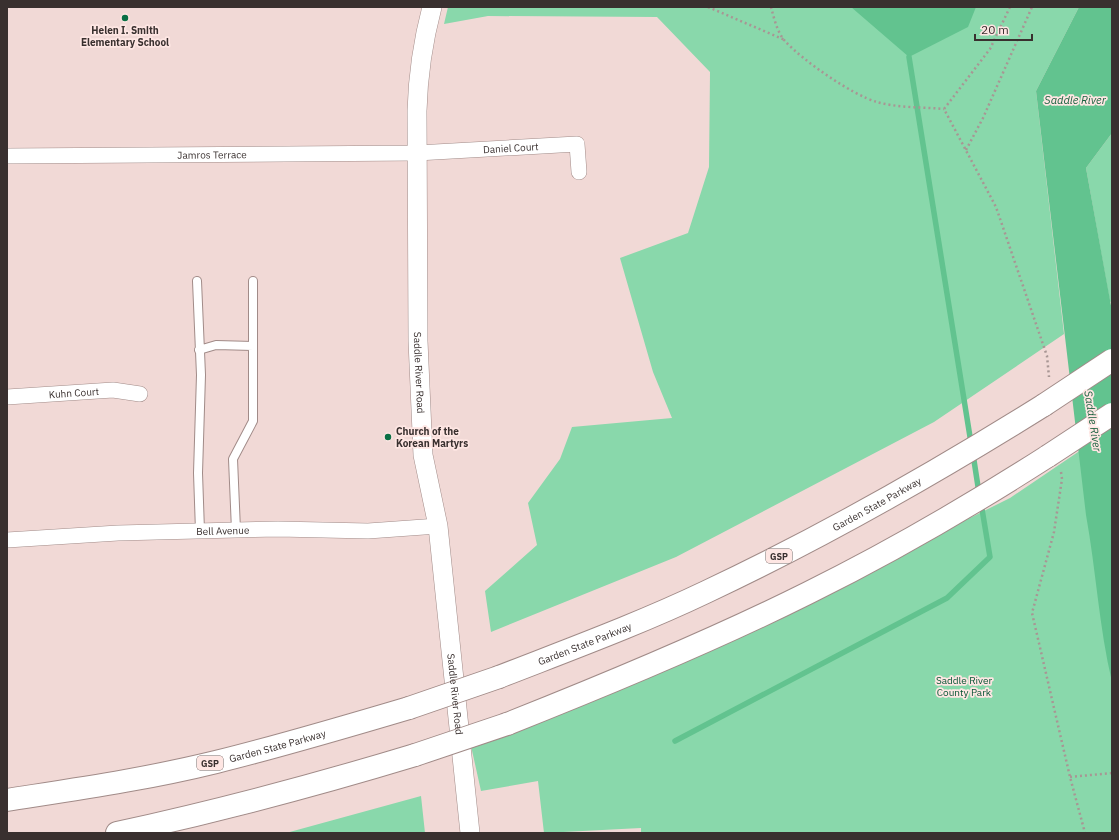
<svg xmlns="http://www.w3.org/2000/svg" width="1119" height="840" font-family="'IBM Plex Sans',sans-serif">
  <rect width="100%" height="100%" fill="#f1d9d6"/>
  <path fill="#89d8ab" d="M448 7H1079L1036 91 1064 334 934 422 676 557 491 632 485 591 537 545 528 503 560 459 572 427 672 418 653 372 620 258 688 233 709 167 710 72 657 17 488 16 444 24Z
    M1112 133V301L1110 302 1086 168Z
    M1112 429V833H641V828L544 833 538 781 481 791 469 737 779 613 1010 498Z
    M421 796 425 833H286Z"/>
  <path fill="#62c38f" d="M851 7H976L968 27 909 57Z
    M1079 7H1112V133L1086 168 1112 311V682C1099 627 1096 570 1086 515L1036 91Z"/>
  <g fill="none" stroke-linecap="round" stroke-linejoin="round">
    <path stroke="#62c38f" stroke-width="5.5" d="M909 57 971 443
      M973 454 979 493
      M675 741 947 598 990 557 981 503"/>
    <g stroke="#a18b88" stroke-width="10">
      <path id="service" d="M197 281 201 375 198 473 200 531
        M199 350 216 345 253 346
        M236 530 233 459 253 421V281"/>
    </g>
    <g stroke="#a18b88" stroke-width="16">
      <g id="minor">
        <path id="s1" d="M7 156 417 153 577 144 579 172"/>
        <path id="s2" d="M7 397 113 390 140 394"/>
        <path id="s3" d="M7 540 118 533 278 529 368 531 438 526"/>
      </g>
    </g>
    <g stroke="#a18b88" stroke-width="20">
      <g id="tertiary">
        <path id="s4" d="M432 7C423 41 418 75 417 111L418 341 423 455 438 526 470 833"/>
      </g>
    </g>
    <g stroke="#a18b88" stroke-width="24">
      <g id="motorway">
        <path id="s5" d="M499 677C568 650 639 624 706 592 823 537 935 473 1044 405"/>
        <path d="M507 724C608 684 710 642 808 593 891 552 970 506 1048 456"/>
        <path id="s6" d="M7 800C77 789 147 779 216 762 281 746 345 727 409 708"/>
        <path d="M117 833C218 811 316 785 415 755"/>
      </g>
    </g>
    <path stroke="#a89694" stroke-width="2.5" stroke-dasharray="2 3" stroke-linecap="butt" d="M708 7 785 40
      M771 7C774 18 777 32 785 41 802 60 852 95 877 102 898 108 922 107 944 109
      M1010 7 990 49 944 109 996 207 1047 356 1049 377
      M966 150 983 118 1032 7
      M1061 472 1062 479 1054 532 1032 613 1070 777 1085 833
      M1070 777 1112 773"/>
    <use href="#service" stroke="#fff" stroke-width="8"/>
    <use href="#minor" stroke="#fff" stroke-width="15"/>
    <use href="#tertiary" stroke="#fff" stroke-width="19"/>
    <use href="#motorway" stroke="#fff" stroke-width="22"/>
    <g stroke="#a18b88" stroke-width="24" stroke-linecap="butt">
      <path id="motorway-bridge" d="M1044 405 1112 360
        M1048 456 1112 414
        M409 708 499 677
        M415 755 507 724"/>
    </g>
    <use href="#motorway-bridge" stroke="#fff" stroke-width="22"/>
  </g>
  <g fill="#0a6f45" stroke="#fee6e3" stroke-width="1.5">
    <circle cx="125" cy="18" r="4"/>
    <circle cx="388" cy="437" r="4"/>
  </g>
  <g text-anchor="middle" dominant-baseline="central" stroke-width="3.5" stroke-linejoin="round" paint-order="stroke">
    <g fill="#fee6e3" stroke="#746765" stroke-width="1">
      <rect x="766" y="549" width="26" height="14" rx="3"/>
      <rect x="197" y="756" width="26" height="14" rx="3"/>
    </g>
    <g font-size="9" font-weight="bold" fill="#39302f">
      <text x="779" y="556">GSP</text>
      <text x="210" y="763">GSP</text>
    </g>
    <g font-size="10" font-weight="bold" fill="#39302f" stroke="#fee6e3">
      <text x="125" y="30">Helen I. Smith<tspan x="125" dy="12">Elementary School</tspan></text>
      <text x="396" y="431" text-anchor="start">Church of the<tspan x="396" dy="12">Korean Martyrs</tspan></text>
    </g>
    <g font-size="10" fill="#39302f" stroke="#fee6e3">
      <text stroke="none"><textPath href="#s1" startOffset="504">Daniel Court</textPath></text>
      <text stroke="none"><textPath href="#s1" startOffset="205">Jamros Terrace</textPath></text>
      <text stroke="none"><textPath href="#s4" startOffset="367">Saddle River Road</textPath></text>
      <text stroke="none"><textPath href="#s2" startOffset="67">Kuhn Court</textPath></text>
      <text stroke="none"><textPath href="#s5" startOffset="416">Garden State Parkway</textPath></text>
      <text stroke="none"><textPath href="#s3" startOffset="216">Bell Avenue</textPath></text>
      <text stroke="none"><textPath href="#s5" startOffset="92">Garden State Parkway</textPath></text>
      <text stroke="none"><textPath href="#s4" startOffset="691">Saddle River Road</textPath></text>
      <text stroke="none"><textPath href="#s6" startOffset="276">Garden State Parkway</textPath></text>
    </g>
    <g font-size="10" fill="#065433" stroke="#fee6e3">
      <text x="964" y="680">Saddle River<tspan x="964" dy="12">County Park</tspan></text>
    </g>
    <g font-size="11" font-style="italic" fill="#175f3d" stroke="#fee6e3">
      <text x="1075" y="100">Saddle River</text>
      <text transform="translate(1093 421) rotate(81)">Saddle River</text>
    </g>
  </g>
  <rect width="1119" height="840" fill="none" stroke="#39302f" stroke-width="16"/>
  <path d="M975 34v6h57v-6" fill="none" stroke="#39302f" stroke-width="2"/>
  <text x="981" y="34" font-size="12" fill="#39302f" stroke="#fee6e3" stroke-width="3" paint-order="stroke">20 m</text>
</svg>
